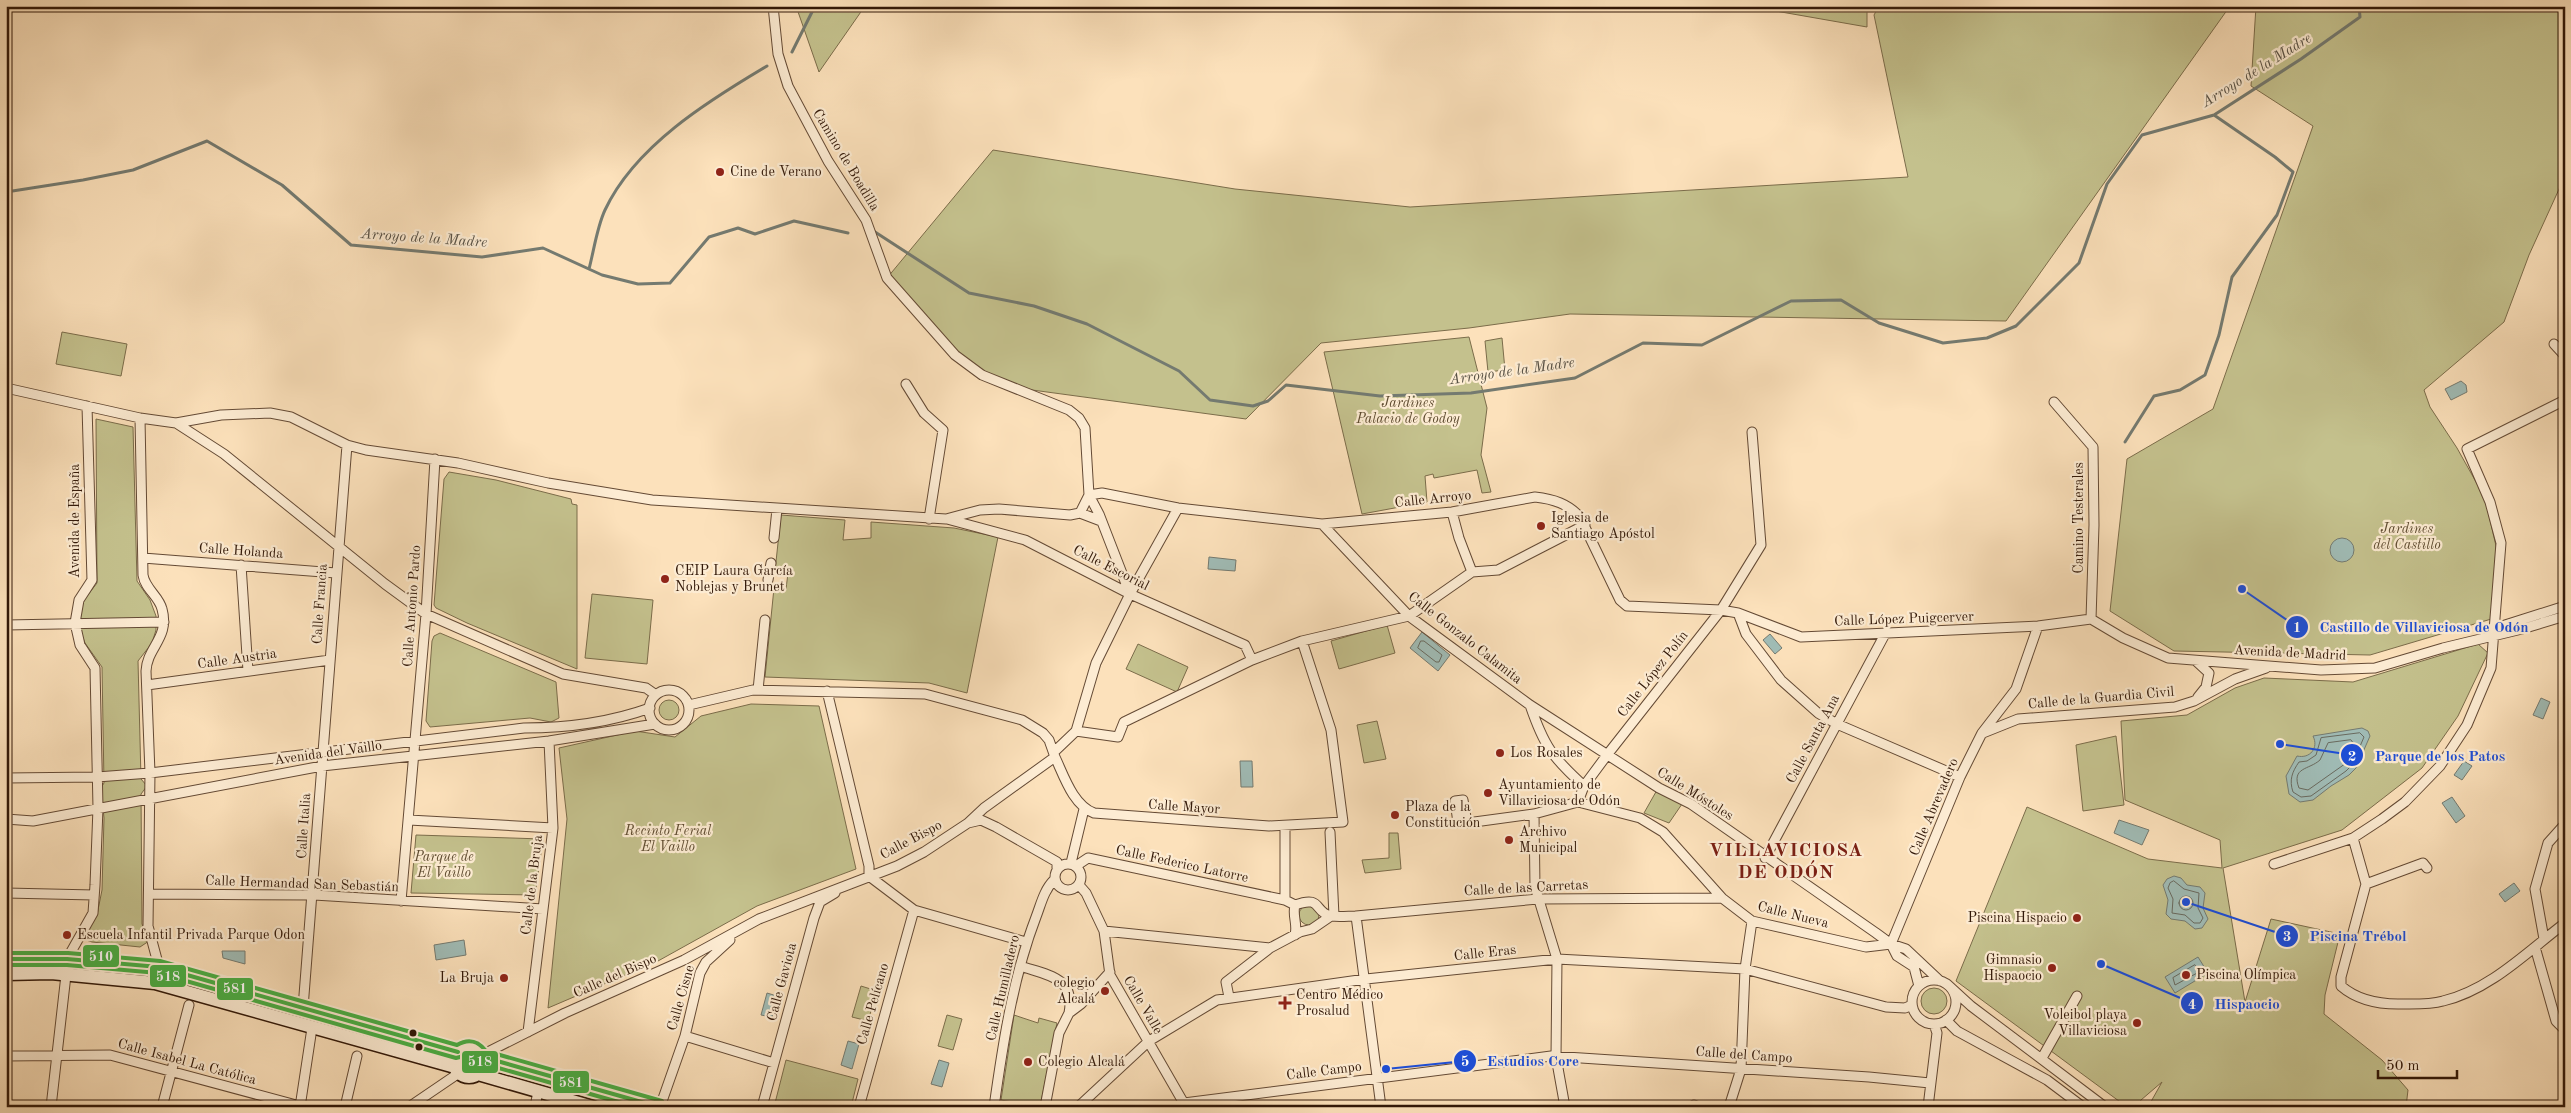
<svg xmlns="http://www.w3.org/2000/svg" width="2571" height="1113" font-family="'Old Standard TT',serif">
  <rect width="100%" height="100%" fill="#fce1bb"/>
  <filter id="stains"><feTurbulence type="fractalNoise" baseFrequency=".004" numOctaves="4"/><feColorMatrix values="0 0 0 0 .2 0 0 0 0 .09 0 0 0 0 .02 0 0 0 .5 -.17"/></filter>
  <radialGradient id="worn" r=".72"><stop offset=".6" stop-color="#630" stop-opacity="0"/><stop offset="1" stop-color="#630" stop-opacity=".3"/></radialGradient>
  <path fill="#c4c18d" stroke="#7b6c4a" d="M796 6H865L819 72Z
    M1747 6H1867V27Z
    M1879 6H2230L2006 321 1570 314 1469 328 1321 343 1246 419 1010 387 955 355 887 278 993 150 1235 189 1410 207 1908 177 1874 15Z
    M2256 6H2565V176L2529 255 2504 322 2424 390 2430 407 2457 448 2485 498 2496 546 2493 601 2498 617 2370 655 2274 653 2174 651 2110 611 2127 459 2213 409 2313 126 2251 86Z
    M62 332 127 344 121 376 56 364Z
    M1469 337 1487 408 1481 455 1491 492 1482 493 1477 470 1434 478 1433 474 1425 476 1427 502 1362 514 1324 352Z
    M1502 338 1505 370 1488 372 1485 341Z
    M96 419 133 427 137 581 150 600 156 616V630L152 643 138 661 141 779 147 786 141 794 142 924 149 941 140 947 92 942 86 940 83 935 97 915 102 890 104 818 101 788 104 783 102 667 85 643 80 630 79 616 84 600 97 583Z
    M449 472 496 480 571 499 572 504 577 505V669L467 623 436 608 434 605 444 479Z
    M781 515 845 520 843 540 871 538V522L954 528 998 537 967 693 929 683 765 677 774 588 786 589 788 573 775 571Z
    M592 594 653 600 647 664 585 658Z
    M1387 625 1395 653 1339 669 1331 641Z
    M440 633 556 682 559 718 551 722 530 718 430 727 426 721 432 641 434 636Z
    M1138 644 1188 667 1177 692 1126 669Z
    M2478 644 2488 653 2458 716 2422 768 2342 830 2223 868 2245 1002 2271 919 2340 934 2325 995 2324 1014 2382 1060 2408 1090 2406 1107H2148L2162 1082 2141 1100 2137 1107H2127L1956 981 2027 807 2148 859 2222 868 2220 840 2125 800 2121 721 2187 715 2235 688 2264 678 2353 682Z
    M659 710a10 10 0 1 1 20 0a10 10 0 1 1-20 0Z
    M751 704 819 706 856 869 757 906 658 961 548 1008 567 819 559 748 635 731 675 737 701 716Z
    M1377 721 1386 759 1364 763 1357 725Z
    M2116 736 2124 805 2083 811 2076 745Z
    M1657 790 1682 804 1669 823 1644 813Z
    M1389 833H1398L1401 869 1365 873 1362 860 1389 858Z
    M416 835 543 839 535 895 411 893Z
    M1299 915a10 10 0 1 1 20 0a10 10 0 1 1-20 0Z
    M71 962 162 973 449 1053 447 1059 159 979 6 970V963Z
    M861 986 877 991 868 1021 852 1017Z
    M1921 1001a13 13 0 1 1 26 0a13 13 0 1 1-26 0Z
    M947 1015 962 1019 953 1050 938 1046Z
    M1014 1015 1038 1023 1039 1018 1057 1023 1040 1107 1001 1100Z
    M786 1060 858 1079 851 1107H774Z
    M491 1064 640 1107H614L489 1071Z"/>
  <path fill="#a0bcb6" stroke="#747a70" d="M2461 381 2466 385 2467 392 2451 400 2445 389Z
    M2330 550a12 12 0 1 1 24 0a12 12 0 1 1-24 0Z
    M1209 557 1236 560 1235 571 1208 569Z
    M1422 632 1450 655 1438 671 1410 648Z
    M1770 634 1782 648 1775 654 1763 640Z
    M2541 698 2550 702 2543 719 2533 715Z
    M2362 728 2368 731 2370 736 2356 768 2349 775 2331 786 2313 800 2300 802 2289 794 2286 776 2297 756C2310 759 2319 748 2313 736Z
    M1240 761H1252L1253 787H1241Z
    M2464 761 2472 766 2462 780 2454 775Z
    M2452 797 2465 816 2456 823 2442 803Z
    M2119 820 2149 830 2142 845 2114 833Z
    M2174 876 2181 878 2187 885 2200 887 2205 893 2203 908 2208 919 2202 928 2195 929 2185 921 2171 919 2166 914 2168 900 2163 885 2167 879Z
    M2514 883 2520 891 2505 902 2499 894Z
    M464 940 466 955 436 960 434 945Z
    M222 951H245V964L223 958Z
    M2198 957 2208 973 2175 993 2165 977Z
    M767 993 777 996 772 1017 761 1015Z
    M848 1041 859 1044 852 1069 841 1065Z
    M939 1060 949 1063 942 1087 931 1084Z"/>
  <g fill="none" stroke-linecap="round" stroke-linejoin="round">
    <path stroke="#696a5f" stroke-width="1" d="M1421 641H1424L1442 655 1439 662H1436L1418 648Z
      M2360 733 2364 737 2352 765 2346 771 2311 796 2301 797 2293 792C2289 780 2292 772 2299 762L2307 761 2316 755 2321 738Z
      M2351 740 2354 744 2347 762 2342 766 2308 790 2299 788C2291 767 2309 770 2320 760L2328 743Z
      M2174 881 2184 889 2199 893 2198 908 2203 918 2200 923H2194L2185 915 2172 913 2173 899 2168 888 2170 883Z
      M2179 903a7 7 0 1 1 14 0a7 7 0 1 1-14 0Z
      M2195 965 2199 972 2175 985 2173 978Z"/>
    <path stroke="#747a70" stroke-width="3" d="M792 52 815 6
      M6 192 83 180 133 170 207 141 282 185 351 245 482 257 543 248 602 275 638 284 670 283 709 237 738 228 755 234 794 221 848 233
      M872 230 969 293 1034 306 1087 324 1179 371 1210 400 1253 406 1268 401 1286 385 1380 396 1471 393 1575 378 1643 343 1702 345 1791 301 1841 300 1879 323 1943 343 1987 338 2016 326 2079 263 2107 184 2142 135 2214 115 2301 59 2360 17 2359 6
      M589 269C594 250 597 227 605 210 635 146 708 101 767 66
      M2125 442 2154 396 2180 390 2205 375 2219 335 2232 277 2277 215 2293 172 2275 157 2214 115"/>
    <g stroke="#644a35" stroke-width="11">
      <path id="street" d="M773 6 778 54 788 86 828 161 866 220 887 278 955 355 982 375 1069 410 1079 418 1085 428 1089 495 1099 514 1130 594
        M2554 344 2565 356
        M906 384 924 413 943 430 929 519
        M6 388 140 418 176 423 221 415 270 413 291 417 347 445 366 450 458 463 548 483 652 500 946 519 980 510 999 509 1070 515 1080 513 1089 495
        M2054 402 2093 447 2094 525 2091 619
        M140 418 143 575C145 589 159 596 162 609 170 638 147 647 146 671L150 773 148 926 159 967
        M176 423 224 454 385 584 426 614 563 674 646 688 656 695
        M1089 495 1102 493 1178 508 1322 524 1452 512 1535 497C1554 499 1568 504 1580 517L1620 600 1627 606 1721 610 1738 613 1801 637 2038 626 2091 619
        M1452 512 1459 538 1472 572
        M1080 513 1101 521
        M947 519 1025 540 1130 594 1245 645 1252 660
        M1322 524 1409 616 1530 705 1659 788 1691 804 1876 933 1891 944 1897 956 1914 967 1919 986
        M774 538 777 509
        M143 558 336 573
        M241 565 248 671
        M768 580 771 563
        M1738 613 1746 634 1781 680 1818 713 1837 724 1960 777
        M2091 619 2123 638 2168 658 2321 670 2375 668 2443 648 2522 629 2565 616
        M6 625 164 622
        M2494 635 2505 625 2565 606
        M2196 661 2209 673 2206 687 2198 697
        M147 685 330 660
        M758 690 765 620
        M649 710a20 20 0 1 1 40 0a20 20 0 1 1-40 0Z
        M827 691 869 866V876L914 910 1026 942
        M1530 705C1544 746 1552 757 1584 786
        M1076 731 1118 737 1124 722 1252 660 1302 641 1409 616 1472 572 1498 570 1585 525
        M1076 731 1096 663 1130 594 1178 508
        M1983 733 2018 719 2175 707 2194 701 2235 679 2266 668
        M1054 752 1076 731
        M1055 757C1064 776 1073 805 1094 813L1269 826 1343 822 1331 730 1302 641
        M6 778 97 777 150 773 524 728C565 728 611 722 650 708
        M1578 802 1584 786 1607 755 1721 610 1761 545 1752 432
        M1534 814 1535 887 1557 959 1556 1057 1565 1107
        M6 819 33 821 322 766 549 741 655 724
        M409 820 553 828
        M968 823 981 820 996 827 1057 862V868
        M1467 823 1463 800 1455 801 1458 823H1467L1534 814 1578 802 1640 818 1663 832 1722 898 1752 921 1866 947 1891 944 1906 949 1940 981
        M1330 832 1334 916
        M2353 838 2366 884 2341 977V986C2356 999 2378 1004 2398 1004 2413 1004 2429 1005 2443 1001 2490 990 2528 951 2565 923
        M1765 858 1885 634
        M1071 863 1084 809
        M1055 877a13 13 0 1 1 26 0a13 13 0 1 1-26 0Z
        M2274 864 2353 838 2382 819 2405 802 2440 766 2467 725 2491 668 2501 543 2490 502 2467 449 2565 400
        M1076 866 1088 858 1285 900 1295 905
        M2366 884 2423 863 2427 868
        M1079 885 1086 893 1104 931 1110 975 1186 1107
        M6 893 94 895
        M149 894 314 895 543 909
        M1285 900V826
        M401 901 426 614 435 459
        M1295 905C1323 895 1313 912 1331 916 1339 917 1349 916 1356 916L1538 899 1722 898
        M1295 905C1292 916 1298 924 1295 935
        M1356 916 1381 1107
        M1104 931 1270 948
        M2544 939 2535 889 2548 843 2565 824
        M1891 944 1960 777 1982 733 2016 689 2038 626
        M2535 947 2556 1021 2565 1030
        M67 959 93 913 95 885 98 808 95 668 80 645 75 623 79 600 92 580 87 406
        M1020 966C1047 975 1076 977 1069 1013
        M1912 1002a22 22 0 1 1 44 0a22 22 0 1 1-44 0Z
        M1947 984 1971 1006 2105 1107
        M1229 997 1226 982 1270 948 1300 932 1312 929 1331 916
        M303 1008 347 445
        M1946 1020 1957 1031 2047 1080 2083 1107
        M528 1032 553 828 549 741
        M685 1036 774 1063
        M482 1055 565 1013 684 960 759 919 897 866 924 852 968 823 984 808 1055 757 1049 740 1043 733 1022 720 925 694 753 690 689 705
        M6 1056 110 1055 300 1106
        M2042 1058 2077 996
        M1184 1103 1551 1056 1869 1077 1930 1083
        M1694 1105 1698 1107
        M51 1107 66 975
        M162 1107 189 1005
        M300 1107 312 1028
        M345 1107 357 1056
        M409 1107 459 1073
        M535 1107 538 1091
        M660 1107 685 1036 700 973 706 962 730 940
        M762 1107 814 918 820 902 835 893
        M859 1107 914 910
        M994 1107C1003 1043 1013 977 1036 917 1041 904 1044 890 1054 880
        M1045 1107 1059 1033 1069 1013 1081 1004 1110 972
        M1078 1107 1149 1041 1217 1000 1366 979 1557 959 1745 969 1886 1007 1905 1008 1912 1005
        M1729 1107 1741 1069 1745 969 1752 921
        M1928 1107 1937 1033 1934 1024"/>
    </g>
    <g stroke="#321808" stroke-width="15">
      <path id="secondary" d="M6 959H67L159 967 458 1052
        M6 974 51 973 155 983 455 1067
        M454 1062a15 15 0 1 1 30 0a15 15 0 1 1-30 0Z
        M483 1057 660 1107
        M478 1074 593 1107"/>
    </g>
    <use href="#street" stroke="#fdecd3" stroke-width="9"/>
    <use href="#secondary" stroke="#fdecd3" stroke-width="12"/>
    <g stroke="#fdecd3" stroke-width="8">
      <path id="bus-1" d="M6 959H67L159 967 458 1052
        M483 1057 659 1107"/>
    </g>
    <g stroke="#fdecd3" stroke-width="8">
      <path id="bus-2" d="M6 965H67L158 973 456 1058 472 1054 481 1063 636 1107"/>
    </g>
    <g stroke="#fdecd3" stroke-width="8">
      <path id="bus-3" d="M6 953H68L160 961 457 1045C469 1038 478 1041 486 1051L662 1101"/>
    </g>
    <use href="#bus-1" stroke="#49af44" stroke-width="4"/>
    <use href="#bus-2" stroke="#49af44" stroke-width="4"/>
    <use href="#bus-3" stroke="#49af44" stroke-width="4"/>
  </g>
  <g fill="#8f2418" stroke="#fdecd3" stroke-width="2">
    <circle cx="720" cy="172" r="5"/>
    <circle cx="1541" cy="526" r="5"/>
    <circle cx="665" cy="579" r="5"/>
    <circle cx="1500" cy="753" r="5"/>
    <circle cx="1488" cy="793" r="5"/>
    <circle cx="1395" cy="815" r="5"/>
    <circle cx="1509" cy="840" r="5"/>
    <circle cx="2077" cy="918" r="5"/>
    <circle cx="67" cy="935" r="5"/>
    <circle cx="2052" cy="968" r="5"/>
    <circle cx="2186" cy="975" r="5"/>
    <circle cx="504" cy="978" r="5"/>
    <circle cx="1105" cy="991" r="5"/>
    <path d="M1282.5 995.5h5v5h5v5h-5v5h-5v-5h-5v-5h5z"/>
    <circle cx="2137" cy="1023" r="5"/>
    <circle cx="1028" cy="1062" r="5"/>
  </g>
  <g fill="#321808" stroke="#fdecd3" stroke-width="2">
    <circle cx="413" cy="1033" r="4.5"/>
    <circle cx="419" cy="1047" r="4.5"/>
  </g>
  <g text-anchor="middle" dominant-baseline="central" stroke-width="4.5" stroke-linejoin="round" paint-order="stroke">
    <g font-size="14" fill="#321808" stroke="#fdecd3">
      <text transform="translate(846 160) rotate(59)">Camino de Boadilla</text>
      <text transform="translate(1433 499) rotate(-6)">Calle Arroyo</text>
      <text transform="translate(2079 518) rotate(-90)">Camino Testerales</text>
      <text transform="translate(75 521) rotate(-90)">Avenida de España</text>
      <text transform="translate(241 551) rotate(4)">Calle Holanda</text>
      <text transform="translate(1111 568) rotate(27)">Calle Escorial</text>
      <text transform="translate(320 604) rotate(-86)">Calle Francia</text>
      <text transform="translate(412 606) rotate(-86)">Calle Antonio Pardo</text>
      <text transform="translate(1904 619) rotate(-2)">Calle López Puigcerver</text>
      <text transform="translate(1465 638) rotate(38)">Calle Gonzalo Calamita</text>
      <text transform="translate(2290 653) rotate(3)">Avenida de Madrid</text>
      <text transform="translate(237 659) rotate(-8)">Calle Austria</text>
      <text transform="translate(1653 674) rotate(-52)">Calle López Polín</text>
      <text transform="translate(2101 698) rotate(-5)">Calle de la Guardia Civil</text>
      <text transform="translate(1813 739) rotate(-62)">Calle Santa Ana</text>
      <text transform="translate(328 753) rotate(-8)">Avenida del Vaillo</text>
      <text transform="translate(1695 794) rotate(32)">Calle Móstoles</text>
      <text transform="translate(1184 807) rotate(4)">Calle Mayor</text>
      <text transform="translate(1934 807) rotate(-67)">Calle Abrevadero</text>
      <text transform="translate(304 826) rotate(-86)">Calle Italia</text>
      <text transform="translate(911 840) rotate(-28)">Calle Bispo</text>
      <text transform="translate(1182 864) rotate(12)">Calle Federico Latorre</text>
      <text transform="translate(302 884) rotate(2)">Calle Hermandad San Sebastián</text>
      <text transform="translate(532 885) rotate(-83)">Calle de la Bruja</text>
      <text transform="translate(1526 888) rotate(-3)">Calle de las Carretas</text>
      <text transform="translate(1793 915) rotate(14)">Calle Nueva</text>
      <text transform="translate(1485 953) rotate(-6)">Calle Eras</text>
      <text transform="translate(615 976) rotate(-24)">Calle del Bispo</text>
      <text transform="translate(782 982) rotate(-75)">Calle Gaviota</text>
      <text transform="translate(1003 988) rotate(-77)">Calle Humilladero</text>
      <text transform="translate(681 998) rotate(-74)">Calle Cisne</text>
      <text transform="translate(873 1004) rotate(-74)">Calle Pelícano</text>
      <text transform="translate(1143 1005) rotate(60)">Calle Valle</text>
      <text transform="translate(1744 1055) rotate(4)">Calle del Campo</text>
      <text transform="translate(187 1062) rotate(15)">Calle Isabel La Católica</text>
      <text transform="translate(1324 1071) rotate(-7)">Calle Campo</text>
    </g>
    <g font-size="14" fill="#321808" stroke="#fdecd3" text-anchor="start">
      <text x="730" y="172">Cine de Verano</text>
      <text x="1551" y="518">Iglesia de<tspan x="1551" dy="16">Santiago Apóstol</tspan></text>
      <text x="675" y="571">CEIP Laura García<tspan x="675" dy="16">Noblejas y Brunet</tspan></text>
      <text x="1510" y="753">Los Rosales</text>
      <text x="1498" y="785">Ayuntamiento de<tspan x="1498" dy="16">Villaviciosa de Odón</tspan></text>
      <text x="1405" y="807">Plaza de la<tspan x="1405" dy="16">Constitución</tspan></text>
      <text x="1519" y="832">Archivo<tspan x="1519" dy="16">Municipal</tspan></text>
      <text x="2067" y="918" text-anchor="end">Piscina Hispacio</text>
      <text x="77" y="935">Escuela Infantil Privada Parque Odon</text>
      <text x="2042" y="960" text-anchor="end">Gimnasio<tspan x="2042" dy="16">Hispaocio</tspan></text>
      <text x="2196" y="975">Piscina Olímpica</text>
      <text x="494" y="978" text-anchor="end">La Bruja</text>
      <text x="1095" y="983" text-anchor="end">colegio<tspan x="1095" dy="16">Alcalá</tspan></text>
      <text x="1296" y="995">Centro Médico<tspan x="1296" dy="16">Prosalud</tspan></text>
      <text x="2127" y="1015" text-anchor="end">Voleibol playa<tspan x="2127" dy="16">Villaviciosa</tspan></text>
      <text x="1038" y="1062">Colegio Alcalá</text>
    </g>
    <g font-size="14" font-style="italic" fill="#5e4b30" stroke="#fdecd3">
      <text x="1408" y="403">Jardines<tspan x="1408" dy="16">Palacio de Godoy</tspan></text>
      <text x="2407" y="529">Jardines<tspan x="2407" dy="16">del Castillo</tspan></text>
      <text x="668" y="831">Recinto Ferial<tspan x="668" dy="16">El Vaillo</tspan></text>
      <text x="444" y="857">Parque de<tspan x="444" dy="16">El Vaillo</tspan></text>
    </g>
    <g font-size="15" font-style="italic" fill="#585145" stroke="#fdecd3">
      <text transform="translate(2257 71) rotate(-32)">Arroyo de la Madre</text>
      <text transform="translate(424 239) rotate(4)">Arroyo de la Madre</text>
      <text transform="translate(1512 372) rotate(-8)">Arroyo de la Madre</text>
    </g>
    <g font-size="19" font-weight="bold" letter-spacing="1" fill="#7a1f14" stroke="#fdecd3">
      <text x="1786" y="851">VILLAVICIOSA<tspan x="1786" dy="22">DE ODÓN</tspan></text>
    </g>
  </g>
  <path fill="none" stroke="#1d4ed8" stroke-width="2" d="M2242 589L2297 627M2280 744L2352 755M2186 902L2287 936M2101 964L2192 1003M1386 1069L1465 1061"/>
  <g fill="#1d4ed8" stroke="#fdecd3" stroke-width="2">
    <circle cx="2242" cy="589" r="5"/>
    <circle cx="2280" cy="744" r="5"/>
    <circle cx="2186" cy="902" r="5"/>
    <circle cx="2101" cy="964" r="5"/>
    <circle cx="1386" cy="1069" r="5"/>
    <circle cx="2297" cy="627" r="12"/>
    <circle cx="2352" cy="755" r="12"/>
    <circle cx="2287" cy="936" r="12"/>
    <circle cx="2192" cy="1003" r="12"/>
    <circle cx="1465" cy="1061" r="12"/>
  </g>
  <g font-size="15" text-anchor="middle" font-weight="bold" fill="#fff">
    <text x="2297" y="632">1</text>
    <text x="2352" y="761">2</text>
    <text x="2287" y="941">3</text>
    <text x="2192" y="1009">4</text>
    <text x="1465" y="1066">5</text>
  </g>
  <g font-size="15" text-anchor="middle" font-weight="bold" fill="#1d4ed8" stroke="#fdecd3" stroke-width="4.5" stroke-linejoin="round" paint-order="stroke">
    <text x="2424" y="632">Castillo de Villaviciosa de Odón</text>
    <text x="2440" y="761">Parque de los Patos</text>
    <text x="2358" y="941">Piscina Trébol</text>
    <text x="2247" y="1009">Hispaocio</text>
    <text x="1533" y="1066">Estudios Core</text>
  </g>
  <g stroke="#fdecd3" stroke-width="2">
    <rect x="82" y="944" width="38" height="24" rx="5" fill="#49af44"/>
    <rect x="149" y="964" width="38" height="24" rx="5" fill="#49af44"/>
    <rect x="216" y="977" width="38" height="24" rx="5" fill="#49af44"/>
    <rect x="461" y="1050" width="38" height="24" rx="5" fill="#49af44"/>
    <rect x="552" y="1070" width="38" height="24" rx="5" fill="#49af44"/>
  </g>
  <g font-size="14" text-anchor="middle" font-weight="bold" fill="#fff">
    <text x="101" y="961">510</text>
    <text x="168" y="981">518</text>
    <text x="235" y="993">581</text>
    <text x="480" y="1066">518</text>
    <text x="571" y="1087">581</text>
  </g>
  <rect width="2571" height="1113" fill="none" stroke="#fce1bb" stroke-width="25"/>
  <rect x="8" y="8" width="2556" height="1098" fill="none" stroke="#321808" stroke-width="2.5"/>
  <rect x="12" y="12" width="2546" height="1088" fill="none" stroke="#321808"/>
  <path d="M2378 1070v8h79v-8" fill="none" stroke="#321808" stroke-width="2.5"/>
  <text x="2386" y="1070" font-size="15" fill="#321808" stroke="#fdecd3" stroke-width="4" paint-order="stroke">50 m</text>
  <rect width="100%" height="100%" filter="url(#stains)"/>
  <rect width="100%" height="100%" fill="url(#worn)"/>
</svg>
